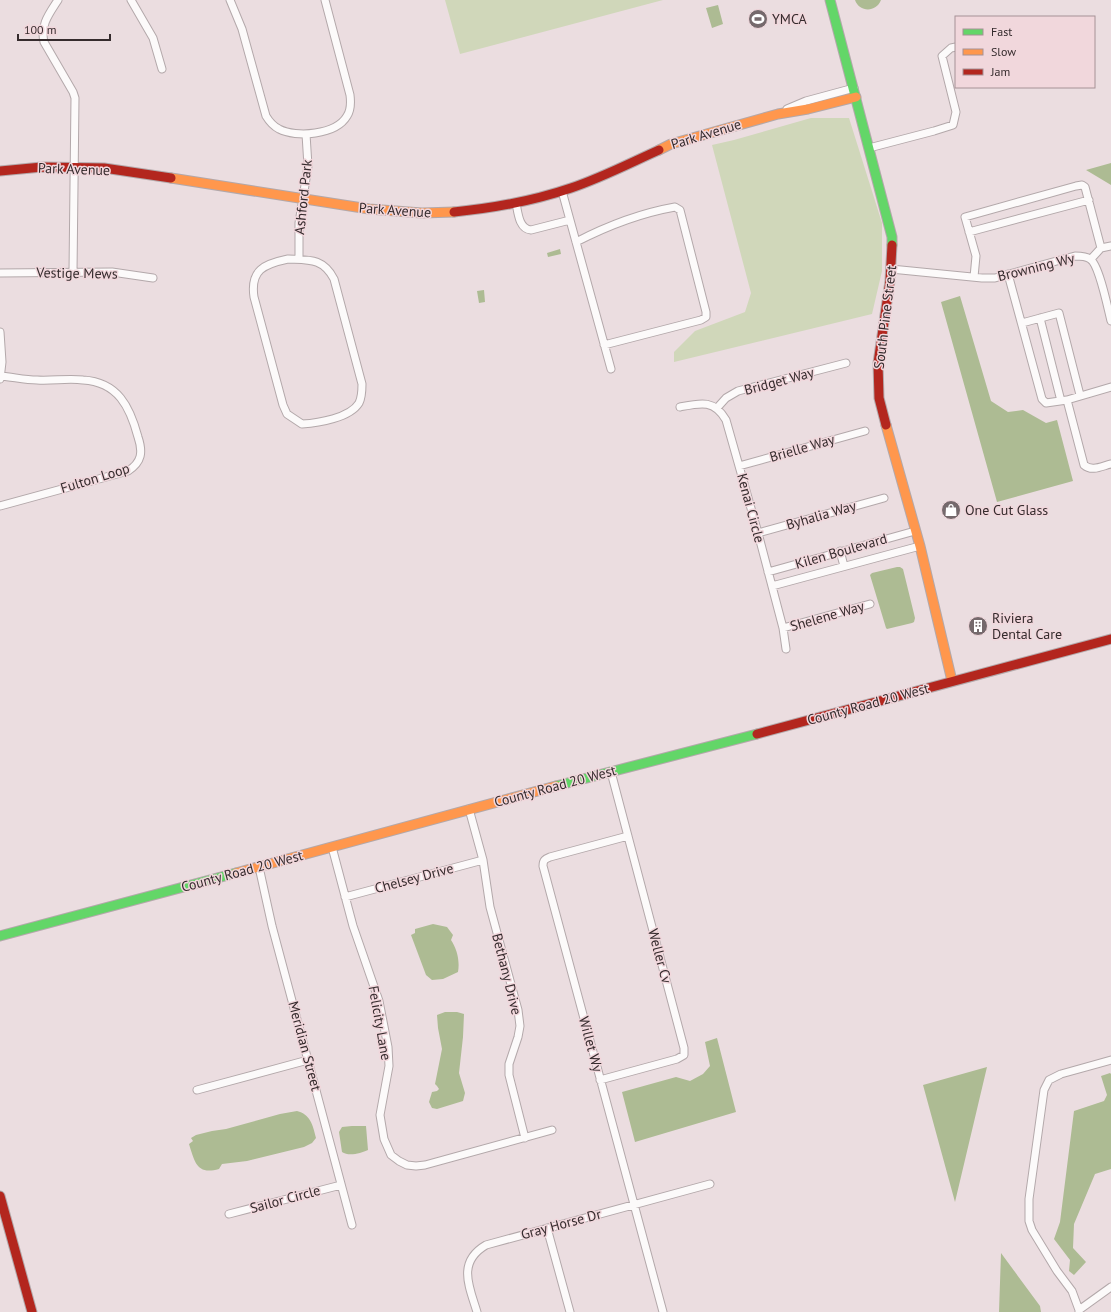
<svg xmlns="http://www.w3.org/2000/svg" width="1111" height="1312" font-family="'PT Sans',sans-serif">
  <rect width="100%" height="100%" fill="#ebdde0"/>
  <path fill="#d0d7ba" d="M445 0H663L460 54Z
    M811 118H849L882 223V271L872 314 674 362V352L695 331 745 312 751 293 712 145 734 140Z"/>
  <path fill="#adbb93" d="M855 0H881C876 13 859 12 855 0Z
    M718 5 723 24 712 28 706 8Z
    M1111 163V185L1086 170Z
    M560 249 561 254 548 257 547 253Z
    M484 290 485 302 479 303 477 291Z
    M960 296 991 401 1008 412 1023 410 1046 423 1057 420 1073 481 997 502 941 302Z
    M897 567H900L903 569 915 618 914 622 912 623 887 629 886 628 870 575 872 573Z
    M433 924 447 927 453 935 451 940C457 949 460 961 458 972L443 979 432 980 426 975 411 935 415 933V929Z
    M445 1012H457L464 1014 463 1037 459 1073 465 1093 463 1101 437 1109 432 1108 429 1102 432 1092 437 1091 439 1089 437 1086 435 1084 442 1049 438 1028 437 1015Z
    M717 1038 736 1112 635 1142 622 1092 676 1077 690 1081 703 1074 710 1066 705 1042Z
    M987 1067 955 1202 923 1085Z
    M1110 1073 1111 1074V1169L1095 1174 1074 1224 1073 1248 1086 1262 1074 1275 1069 1271 1070 1260 1054 1239 1060 1222 1074 1111 1104 1101 1107 1095 1101 1076Z
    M297 1111C310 1114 313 1125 316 1138L312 1143 304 1147 247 1161 222 1164 219 1169C197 1175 195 1163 189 1144L193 1141 191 1138 196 1135 212 1131 226 1129 280 1114Z
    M352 1126H366L368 1150C361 1153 349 1157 342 1152L339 1132 342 1127Z
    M1001 1253 1040 1306 1041 1312H999Z"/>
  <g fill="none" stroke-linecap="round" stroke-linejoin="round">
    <g stroke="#b3a8aa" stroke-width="9">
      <path id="street" d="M58 0C49 14 40 25 44 42L73 92 75 98 73 272
        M131 0 153 38 162 69
        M230 0 242 29 266 116C269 121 273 126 279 129 296 138 336 135 347 116 351 110 351 103 350 95L325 0
        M787 109 806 101 854 88
        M869 148 934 131 953 125 956 112 942 56 951 48 956 47
        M562 191 611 369
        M516 203C518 213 519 229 531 230L570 220
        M969 232 1089 200
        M576 242C607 226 641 213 675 207L680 210 706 312V317L701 320 604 345
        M1101 248 1111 246
        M288 259C309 260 323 258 334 279L362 384C362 390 362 397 359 403 350 418 318 423 302 424L287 414 283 405 254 297C250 270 264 264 288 259Z
        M299 259V223L308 166 306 134
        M891 269 982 278H995L1075 256C1080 256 1086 256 1090 259 1099 264 1108 309 1111 321
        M0 273 112 272 153 278
        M1008 274 1042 399 1046 403 1067 400
        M974 277 976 256 965 217 1076 186 1082 185 1085 187 1101 248 1091 259
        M1040 318 1061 401
        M1022 323 1059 313 1080 395
        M0 332 2 362 0 379
        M1111 387 1067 400 1084 465C1092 472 1102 466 1111 464
        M680 407C700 403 714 399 726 420L758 533 783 628 786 649
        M717 408 726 398 738 391 846 363
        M739 466 865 431
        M0 506 128 471C142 462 143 452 138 437 130 407 118 382 83 380 68 378 53 381 37 380 25 380 13 377 1 376
        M758 533 884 498
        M840 551 844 566
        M768 572 915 531
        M772 586 920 546
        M783 628 870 604
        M469 809 483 860 490 907 518 1010 520 1026 518 1037 509 1064V1075L525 1138
        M628 836 550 857C545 859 543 860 543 866L663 1312
        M332 847 353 926 379 1001 388 1047 389 1066 380 1115 384 1139 391 1155 399 1161 407 1165 416 1166 425 1165 552 1130
        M259 867 272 926 352 1225
        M345 897 483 860
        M600 1080 677 1059 684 1055V1048L611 772
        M197 1090 308 1060
        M229 1214 341 1185
        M547 1228 570 1312
        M1079 1310 1072 1291 1057 1271 1032 1230 1029 1221V1199L1044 1090 1049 1080 1061 1074 1111 1060
        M477 1312C469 1286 457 1262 486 1245L710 1184
        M1079 1312V1310L1111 1287"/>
    </g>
    <g stroke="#b3a8aa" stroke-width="11">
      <path id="fast" d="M830 0 892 237V245
        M556 786 757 734
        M0 936 236 873"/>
    </g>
    <g stroke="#b3a8aa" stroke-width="11">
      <path id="slow" d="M659 150 671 144 778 114 808 109 856 97
        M171 178 369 209 422 213 454 212
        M886 425 920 546 952 681
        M236 873 556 786"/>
    </g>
    <g stroke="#b3a8aa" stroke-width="11">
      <path id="jam" d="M0 171 42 167 104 168 171 178
        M454 212C494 208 533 201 571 188 601 178 630 163 659 150
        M886 425 879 398 878 363 890 281 892 245
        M757 734 1111 639
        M0 1196 32 1312"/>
    </g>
    <use href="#street" stroke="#fcfafa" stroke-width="7"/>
    <use href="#fast" stroke="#63d668" stroke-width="9"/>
    <use href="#slow" stroke="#ff974d" stroke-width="9"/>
    <use href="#jam" stroke="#b3261e" stroke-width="9"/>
  </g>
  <defs>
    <g id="stadium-disc" transform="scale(1)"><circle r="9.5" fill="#75696c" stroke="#f1d7dc"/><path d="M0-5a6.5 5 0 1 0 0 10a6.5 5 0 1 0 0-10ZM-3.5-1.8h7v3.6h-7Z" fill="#fff"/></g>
    <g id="shop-disc" transform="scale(1)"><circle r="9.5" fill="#75696c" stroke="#f1d7dc"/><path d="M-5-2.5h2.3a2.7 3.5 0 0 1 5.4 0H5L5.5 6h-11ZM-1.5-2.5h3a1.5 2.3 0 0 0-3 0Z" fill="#fff"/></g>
    <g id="building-disc" transform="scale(1)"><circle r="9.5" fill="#75696c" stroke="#f1d7dc"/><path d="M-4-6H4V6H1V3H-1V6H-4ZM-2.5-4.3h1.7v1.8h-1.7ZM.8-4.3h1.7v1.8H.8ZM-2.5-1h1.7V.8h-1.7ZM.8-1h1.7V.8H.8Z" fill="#fff"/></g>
  </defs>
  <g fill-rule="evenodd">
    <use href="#stadium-disc" x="758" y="19"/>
    <use href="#shop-disc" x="951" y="510"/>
    <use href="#building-disc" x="978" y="626"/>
  </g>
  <g text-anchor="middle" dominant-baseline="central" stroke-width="3" stroke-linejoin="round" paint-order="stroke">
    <g font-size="14" fill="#352b2d" stroke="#f1d7dc" text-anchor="start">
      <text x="772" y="19">YMCA</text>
      <text x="965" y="510">One Cut Glass</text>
      <text x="992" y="618">Riviera<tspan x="992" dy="16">Dental Care</tspan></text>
    </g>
    <g font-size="14" fill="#352b2d" stroke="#f1d7dc">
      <text transform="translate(706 134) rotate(-17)">Park Avenue</text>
      <text transform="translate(74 169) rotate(2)">Park Avenue</text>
      <text transform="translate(303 197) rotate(-84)">Ashford Park</text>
      <text transform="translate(395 210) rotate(4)">Park Avenue</text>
      <text transform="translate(1036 267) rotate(-14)">Browning Wy</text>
      <text transform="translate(77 273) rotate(1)">Vestige Mews</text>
      <text transform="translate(885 317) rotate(-83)">South Pine Street</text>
      <text transform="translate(779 381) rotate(-15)">Bridget Way</text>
      <text transform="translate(802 448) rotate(-16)">Brielle Way</text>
      <text transform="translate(95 478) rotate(-17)">Fulton Loop</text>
      <text transform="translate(751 508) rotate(75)">Kenai Circle</text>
      <text transform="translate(821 515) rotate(-16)">Byhalia Way</text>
      <text transform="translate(841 551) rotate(-16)">Kilen Boulevard</text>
      <text transform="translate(827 616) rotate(-16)">Shelene Way</text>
      <text transform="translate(868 704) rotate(-15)">County Road 20 West</text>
      <text transform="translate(555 786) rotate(-15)">County Road 20 West</text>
      <text transform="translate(242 871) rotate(-15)">County Road 20 West</text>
      <text transform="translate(414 878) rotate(-15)">Chelsey Drive</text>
      <text transform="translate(660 956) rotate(75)">Weller Cv</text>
      <text transform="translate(507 974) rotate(76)">Bethany Drive</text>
      <text transform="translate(380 1023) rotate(80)">Felicity Lane</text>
      <text transform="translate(591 1044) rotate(75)">Willet Wy</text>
      <text transform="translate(305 1046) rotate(75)">Meridian Street</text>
      <text transform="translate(285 1199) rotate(-15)">Sailor Circle</text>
      <text transform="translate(561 1224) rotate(-15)">Gray Horse Dr</text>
    </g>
  </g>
  <rect x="955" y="16" width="140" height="72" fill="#f1d7dc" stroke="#a69296"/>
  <rect x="963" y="29" width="20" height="6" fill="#63d668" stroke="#a69296"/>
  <text x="991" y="36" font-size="12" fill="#352b2d">Fast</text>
  <rect x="963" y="49" width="20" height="6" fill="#ff974d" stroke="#a69296"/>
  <text x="991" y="56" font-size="12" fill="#352b2d">Slow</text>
  <rect x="963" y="69" width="20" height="6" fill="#b3261e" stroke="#a69296"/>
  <text x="991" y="76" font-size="12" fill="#352b2d">Jam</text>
  <path d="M18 34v6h92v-6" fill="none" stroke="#352b2d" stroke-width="2"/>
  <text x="24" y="34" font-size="12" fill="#352b2d" stroke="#f1d7dc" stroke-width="3" paint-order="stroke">100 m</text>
</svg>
